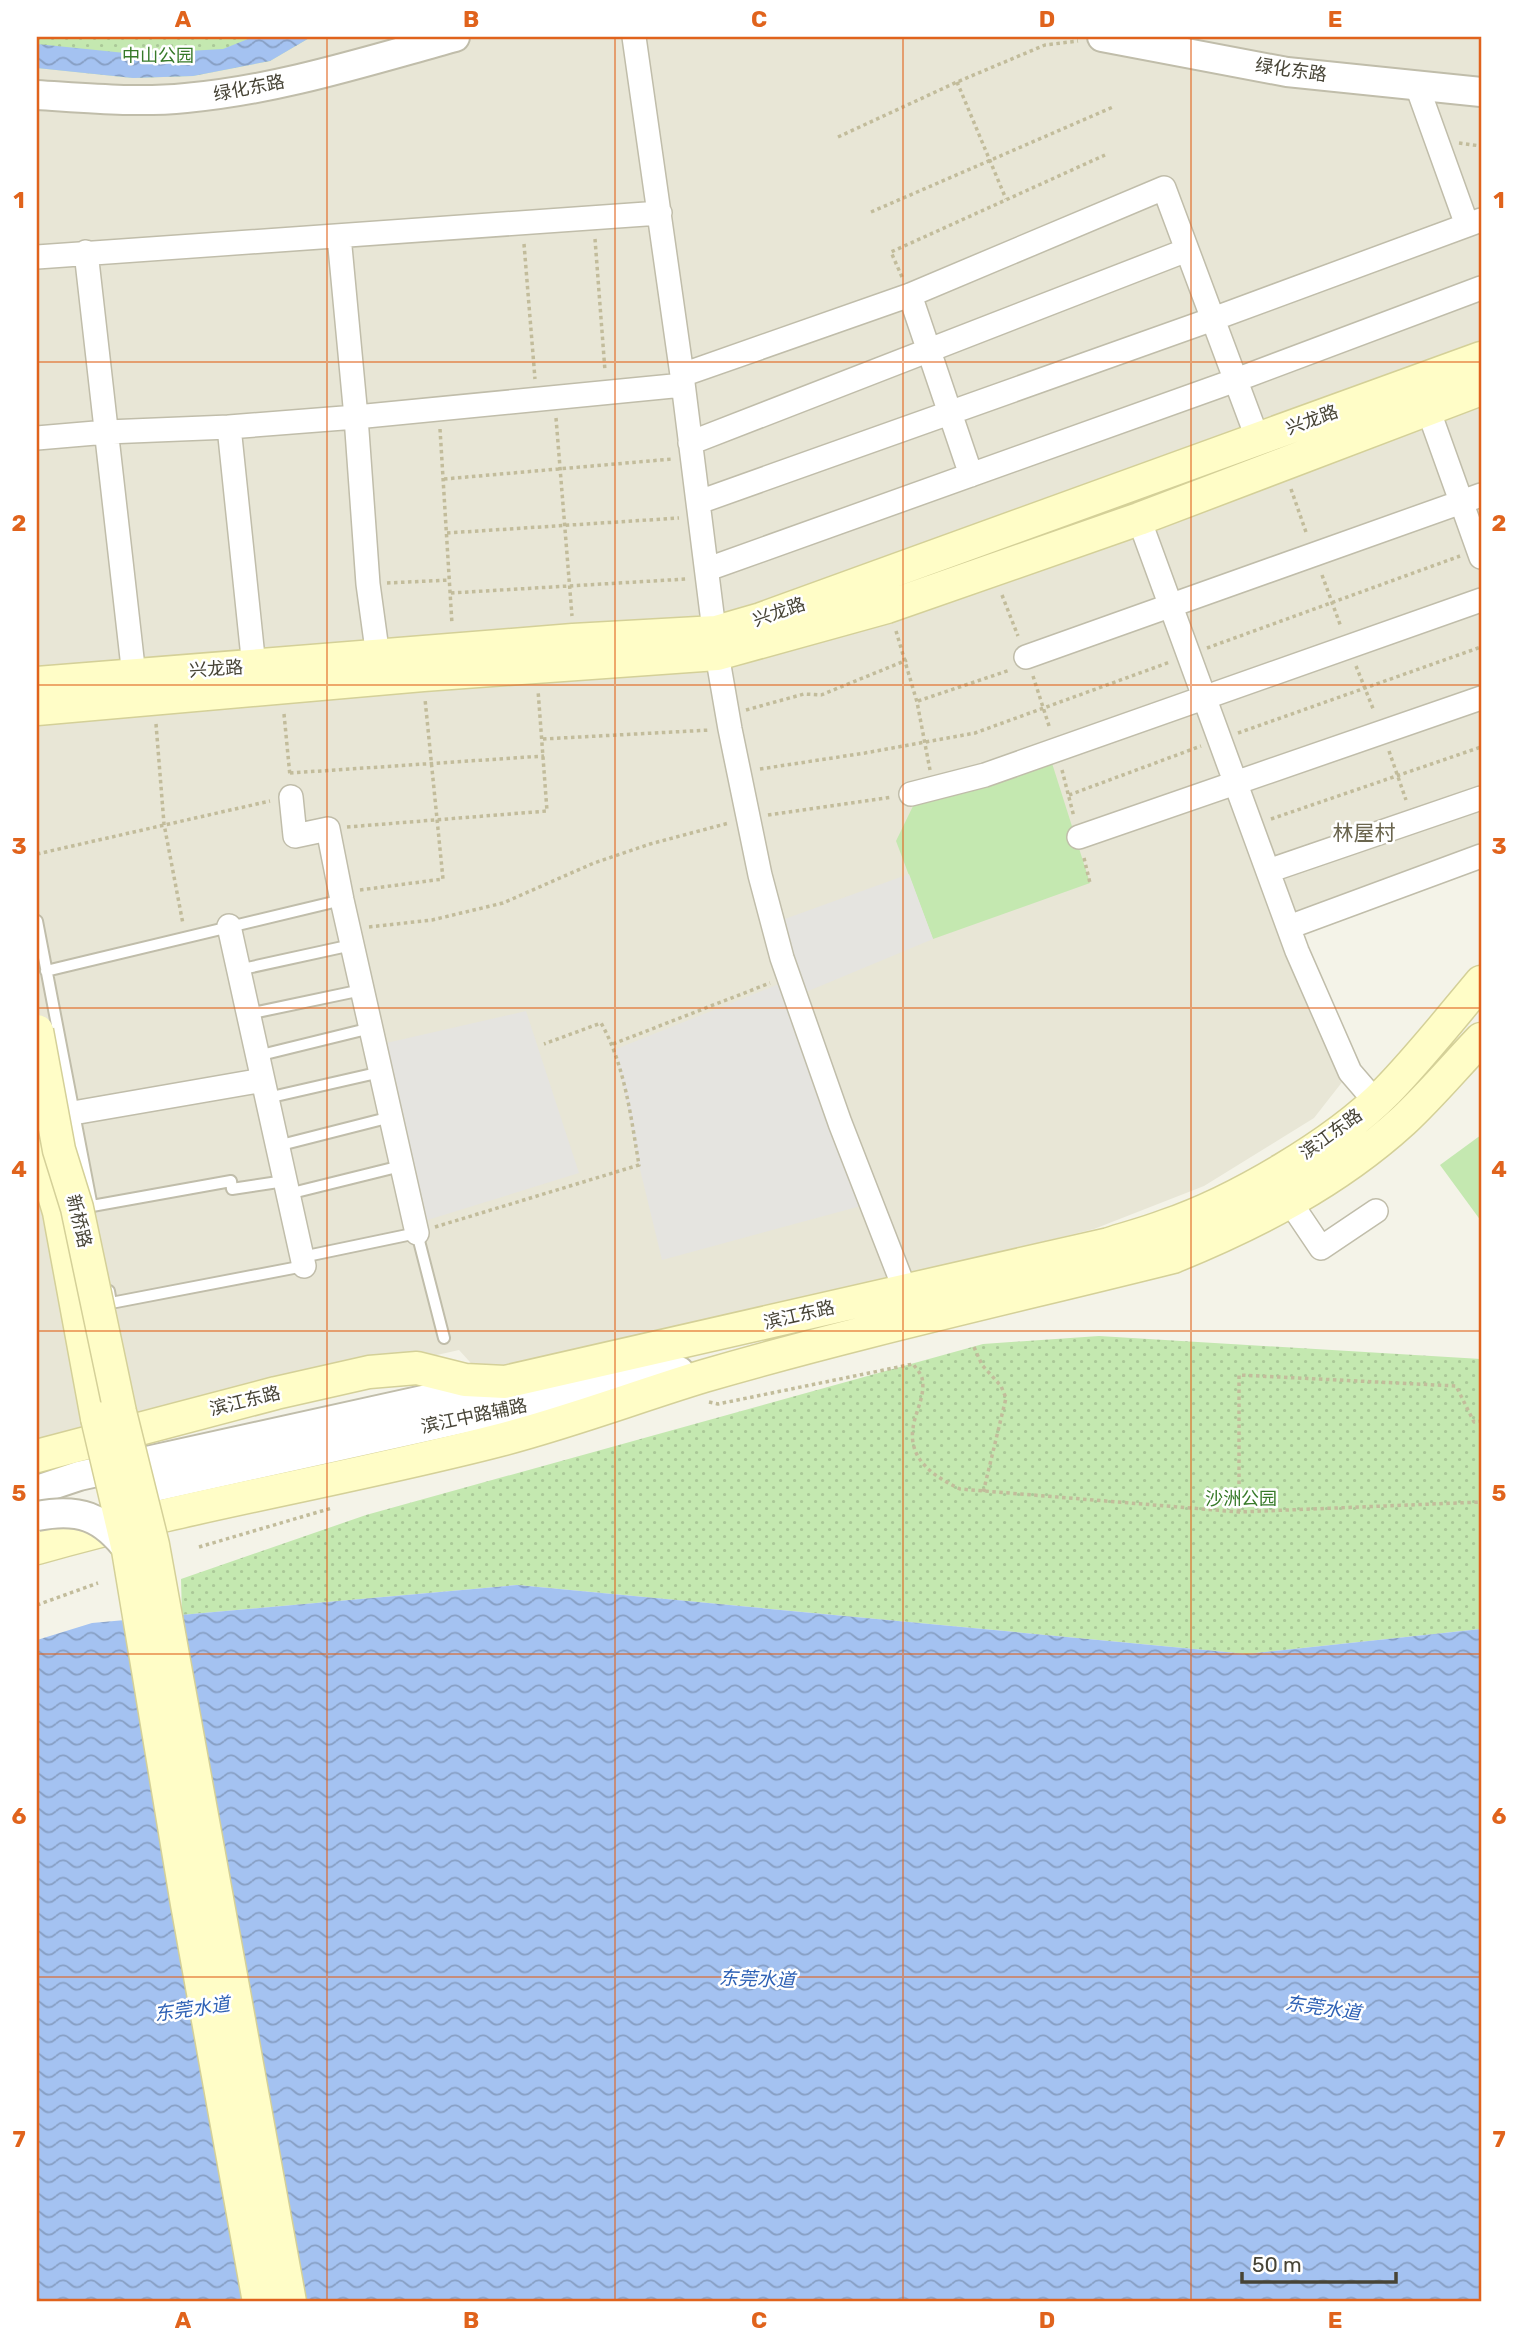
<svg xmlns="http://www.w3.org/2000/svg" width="1518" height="2339" font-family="Rubik,'Noto Sans SC',sans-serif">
  <defs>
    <pattern id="grass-dots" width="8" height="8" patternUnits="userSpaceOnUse" patternTransform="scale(1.75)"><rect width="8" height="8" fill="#c4e8b0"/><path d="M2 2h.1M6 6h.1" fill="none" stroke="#aac898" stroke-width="1.8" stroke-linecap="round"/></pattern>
    <pattern id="water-waves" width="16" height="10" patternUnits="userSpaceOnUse" patternTransform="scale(1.75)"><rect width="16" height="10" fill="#a4c2f1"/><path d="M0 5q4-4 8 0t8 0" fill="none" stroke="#879fc4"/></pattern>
  </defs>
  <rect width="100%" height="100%" fill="#f4f3e8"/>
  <path fill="#e8e6d6" d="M37 37H1481V856L1289 927 1350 1072 1314 1118 1204 1186 1094 1229 934 1269 480 1373 459 1350 157 1418 37 1458Z"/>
  <path fill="url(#grass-dots)" d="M37 37H311L270 61 193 76 133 78 37 68Z
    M1099 1336 1481 1359V1629L1247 1654 517 1585 182 1615 181 1579 366 1515 983 1344Z"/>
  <path fill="#c4e8b0" d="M1051 760 1090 883 933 939 896 841 914 804Z
    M1481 1135V1221L1440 1165Z"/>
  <path fill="#e5e4e0" d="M909 874 933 939 806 992 782 920Z
    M784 982 872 1203 662 1260 639 1165 616 1049Z
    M526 1011 579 1173 421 1222 382 1044Z"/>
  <path fill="url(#water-waves)" d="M253 37H311L270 61 193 76 133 78 37 68V44L135 54 223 49Z
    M517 1585 1247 1654 1481 1629V2302H37V1640L92 1623Z"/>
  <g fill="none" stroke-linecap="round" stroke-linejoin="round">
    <g stroke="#c0bdaa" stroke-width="14">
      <path id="service" d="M37 921 92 1207
        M238 970 352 945
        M46 971 342 900
        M248 1014 362 990
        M257 1056 371 1028
        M267 1098 381 1072
        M277 1146 391 1117
        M288 1194 401 1166
        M92 1206 231 1181 232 1189 285 1181
        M302 1257 417 1233 444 1338
        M109 1291 111 1303 304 1266"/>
    </g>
    <g stroke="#c0bdaa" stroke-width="26">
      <path id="minor" d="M634 37 682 375 717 654 730 729 760 875 782 958 840 1123 905 1290
        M1417 86 1467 225
        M339 236 356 417 368 584 378 657
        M86 252 134 676
        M37 257 660 213
        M910 295 971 475
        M682 375 910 295 1164 188 1258 440
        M1428 409 1481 557
        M229 427 254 667
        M37 438 107 432 229 427 356 417 683 385
        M690 443 1187 250
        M699 502 1213 319 1481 220
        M1139 519 1297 951 1350 1072 1375 1101
        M708 569 1236 380 1481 288
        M1026 657 1481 495
        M911 794 985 775 1481 600
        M291 797 295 836 328 829 342 900 417 1233
        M1079 837 1481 698
        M1268 871 1481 798
        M229 926 304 1266
        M1289 927 1481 856
        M73 1113 263 1080
        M1290 1202 1321 1248 1376 1211"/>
    </g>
    <g stroke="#c0bdaa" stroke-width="32">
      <path id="tertiary" d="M1102 37 1287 72 1481 92
        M37 95C86 98 137 103 186 98 277 90 367 61 455 37
        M37 1490 79 1476 491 1385
        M118 1495 679 1371"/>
    </g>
    <g stroke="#d4d098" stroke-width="35">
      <path id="secondary" d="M37 683 573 640 716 632 761 619 1481 358
        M37 709 423 675 717 654 887 607 1139 519 1481 389
        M37 1139 59 1212 97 1418
        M37 1456 276 1393 369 1372 417 1368 465 1380 505 1382 1109 1244C1127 1238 1147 1233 1165 1226 1235 1202 1335 1144 1387 1091 1420 1057 1450 1019 1481 982
        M37 1548C188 1505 344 1480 496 1441 567 1423 635 1397 704 1376 859 1331 1017 1296 1173 1257 1256 1223 1336 1182 1403 1121 1430 1096 1455 1066 1481 1039"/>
    </g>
    <path stroke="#c2bc9b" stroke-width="3.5" stroke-dasharray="3.5 3.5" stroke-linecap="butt" d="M957 82 1006 199
      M838 137 957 82 1045 45 1078 41
      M1459 143 1481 146
      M871 212 1113 107
      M595 239 605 371
      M524 244 535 379
      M902 277 891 252 1105 155
      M556 418 572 616
      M440 429 452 624
      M444 479 672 459
      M1291 489 1307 535
      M447 533 679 518
      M1322 575 1341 627
      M387 583 450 580
      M451 593 686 579
      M1002 595 1018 636
      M896 631 917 702 930 770
      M1207 648 1460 556
      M1356 666 1374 711
      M1033 676 1050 729
      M918 701 1010 670
      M746 710 804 694 821 695 907 660
      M284 714 290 776
      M156 724 164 824 183 924
      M1238 733 1481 647
      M543 739 710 730
      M1389 751 1406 800
      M760 769 865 753 975 733 1170 662
      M1062 770 1074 817
      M290 773 544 756
      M1069 795 1201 746
      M768 815 892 797
      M1271 819 1481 747
      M347 827 547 811 538 690
      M37 854 270 801
      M1084 858 1090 883
      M360 890 443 879 425 699
      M369 927 432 920 503 903 594 863 650 844 729 823
      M613 1044 770 983
      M435 1227 639 1165C631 1118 625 1065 601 1023L544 1044
      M974 1347 982 1365 1001 1386 1006 1398 983 1493
      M709 1402 718 1404 913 1364C916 1368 921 1374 922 1378 926 1395 915 1412 913 1428 908 1460 935 1477 960 1489L1239 1512 1481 1502
      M1239 1512V1375L1456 1386 1474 1422 1481 1421
      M199 1547 332 1508
      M37 1605 98 1583"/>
    <use href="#service" stroke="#fff" stroke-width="10"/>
    <use href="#minor" stroke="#fff" stroke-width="23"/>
    <use href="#tertiary" stroke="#fff" stroke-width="28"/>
    <use href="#secondary" stroke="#fffdc7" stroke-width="32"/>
    <g stroke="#c0bdaa" stroke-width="32" stroke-linecap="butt">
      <path id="tertiary-bridge" d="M37 1516C79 1508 102 1516 128 1550"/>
    </g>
    <g stroke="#d4d098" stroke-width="35" stroke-linecap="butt">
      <path id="secondary-bridge" d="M37 1031 59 1150 77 1208 120 1412 153 1545 290 2302
        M97 1418 128 1550 187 1904 259 2302"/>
    </g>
    <use href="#tertiary-bridge" stroke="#fff" stroke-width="28"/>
    <use href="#secondary-bridge" stroke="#fffdc7" stroke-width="32"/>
  </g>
  <path fill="none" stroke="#e0631c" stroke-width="2" stroke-opacity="0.55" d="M327 37V2302M615 37V2302M903 37V2302M1191 37V2302M37 362H1481M37 685H1481M37 1008H1481M37 1331H1481M37 1654H1481M37 1977H1481"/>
  <g text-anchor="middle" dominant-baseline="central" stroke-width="5" stroke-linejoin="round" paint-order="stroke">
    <g font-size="18" fill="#377a29" stroke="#fff">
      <text x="158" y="56">中山公园</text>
      <text x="1241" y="1499">沙洲公园</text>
    </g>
    <g font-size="18" fill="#474436" stroke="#fff">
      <text transform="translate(1291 70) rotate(8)">绿化东路</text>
      <text transform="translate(249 88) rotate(-11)">绿化东路</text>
      <text transform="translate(1312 420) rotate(-20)">兴龙路</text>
      <text transform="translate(779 612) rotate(-19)">兴龙路</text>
      <text transform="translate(216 669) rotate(-4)">兴龙路</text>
      <text transform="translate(1331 1134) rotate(-36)">滨江东路</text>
      <text transform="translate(79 1221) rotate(76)">新桥路</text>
      <text transform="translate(799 1315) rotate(-13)">滨江东路</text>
      <text transform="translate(245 1401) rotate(-14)">滨江东路</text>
      <text transform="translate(474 1416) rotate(-12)">滨江中路辅路</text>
    </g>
    <g font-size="19" font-style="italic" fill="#2e61b5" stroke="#fff">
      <text transform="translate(757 1979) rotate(2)">东莞水道</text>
      <text transform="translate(1323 2008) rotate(8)">东莞水道</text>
      <text transform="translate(192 2009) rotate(-8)">东莞水道</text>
    </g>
    <g font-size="21" fill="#6a654e" stroke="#fff">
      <text x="1364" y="832">林屋村</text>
    </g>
  </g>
  <rect width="1518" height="2339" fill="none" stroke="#ffffff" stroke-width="77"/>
  <path d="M1242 2272v10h154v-10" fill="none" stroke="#474436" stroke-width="3.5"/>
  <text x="1252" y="2272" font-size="21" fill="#474436" stroke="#ffffff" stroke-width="5" paint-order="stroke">50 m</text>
  <rect x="38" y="38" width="1442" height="2262" fill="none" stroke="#e0631c" stroke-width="2.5"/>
  <g font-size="23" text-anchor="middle" font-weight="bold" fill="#e0631c">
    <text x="183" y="27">A</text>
    <text x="471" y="27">B</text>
    <text x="759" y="27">C</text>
    <text x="1047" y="27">D</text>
    <text x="1335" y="27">E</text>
    <text x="19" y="208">1</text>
    <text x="1499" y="208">1</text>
    <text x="19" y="531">2</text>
    <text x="1499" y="531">2</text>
    <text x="19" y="854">3</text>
    <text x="1499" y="854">3</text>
    <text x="19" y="1177">4</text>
    <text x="1499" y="1177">4</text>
    <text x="19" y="1501">5</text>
    <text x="1499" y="1501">5</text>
    <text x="19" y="1824">6</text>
    <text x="1499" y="1824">6</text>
    <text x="19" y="2147">7</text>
    <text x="1499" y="2147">7</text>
    <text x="183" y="2328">A</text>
    <text x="471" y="2328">B</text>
    <text x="759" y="2328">C</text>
    <text x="1047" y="2328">D</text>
    <text x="1335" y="2328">E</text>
  </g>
</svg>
